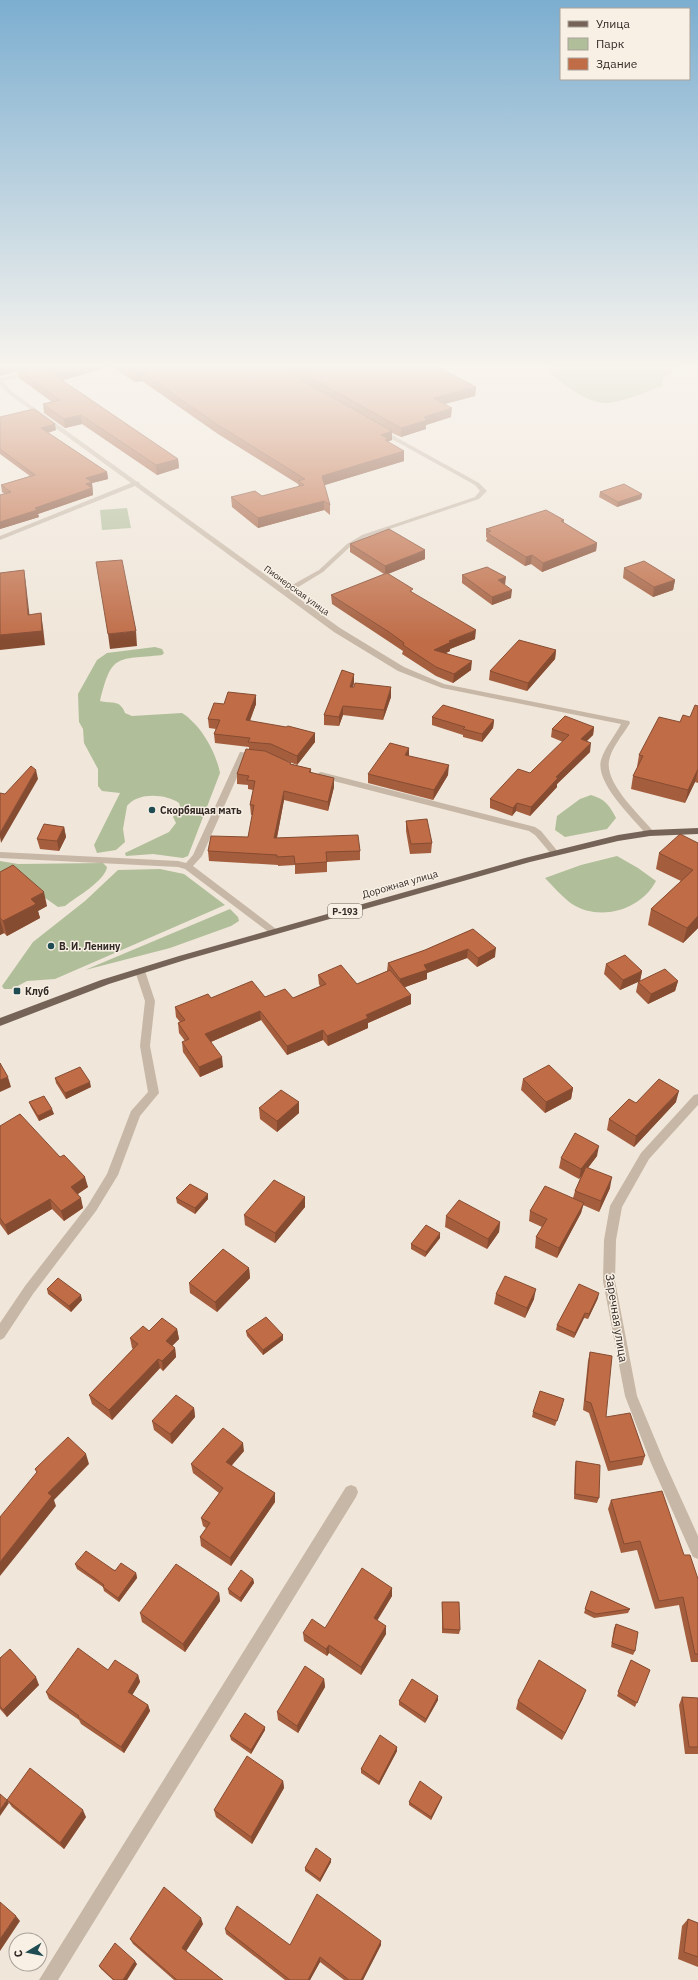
<svg xmlns="http://www.w3.org/2000/svg" width="698" height="1980" font-family="'IBM Plex Sans',sans-serif">
  <rect width="100%" height="100%" fill="#f0e6d9"/>
  <path fill="#b0be9a" d="M543 364H697L673 371 663 378 662 386C645 392 626 401 608 403 588 405 554 379 543 364Z
    M127 508 131 528 102 530 100 510Z
    M155 647 162 649 164 653 162 655C116 660 112 653 100 701 111 704 120 699 125 713L132 716 182 713C201 725 216 752 220 773L188 856 183 858 153 854 126 856 125 853 169 832 176 823 173 817 180 806 179 803C166 794 138 792 127 806L123 829 125 842 116 850 97 853 94 845 120 793 102 791 98 786V769L84 743 83 729 79 722 78 694 97 660 107 653Z
    M591 795C605 799 610 806 616 818L607 829 565 837 555 830 557 816 580 799Z
    M617 856 638 868 656 881C641 910 600 922 572 904 562 897 553 886 545 878L581 865Z
    M0 861 18 864 103 863 107 867C105 881 76 897 65 906L58 907 17 878 0 887Z
    M160 869 184 874 225 905 55 979 27 981 12 989H4L2 986 33 942 85 901 118 870Z
    M230 909 238 917 239 921 231 926 170 948 85 970Z"/>
  <g fill="none" stroke-linecap="round" stroke-linejoin="round">
    <path fill="#c7b7a6" fill-rule="evenodd" d="M30 371 32 372V374L3 381 10 390 136 481 139 482 140 484 285 589 319 570 347 544 362 535 475 497 480 491 475 485 379 432V430H383L479 483 487 491 479 499 366 537 351 546 323 572 290 592 340 628 404 667 444 684 629 721 630 723C623 735 611 748 609 761 605 784 640 815 653 831L654 833 653 835H647C633 818 595 783 601 760 605 747 615 736 621 724L442 688 398 671 334 632 135 486 0 540V536L131 483 6 392 0 385V378Z
      M240 752 258 754 262 756 258 758 246 757 202 856 193 866 276 929 278 931 276 933H270L185 869 178 867 0 858V852L178 861 186 863 193 855Z
      M321 772 535 827 541 831 559 853 558 855H552L535 835 529 831 318 777V773Z
      M140 968 145 971 155 1001 150 1046 159 1093 140 1116 118 1175 96 1211 33 1294 4 1338 0 1340V1323L25 1286 88 1205 107 1174 131 1111 148 1092 140 1046 145 1001 135 971Z
      M698 1094V1105L649 1159 622 1207 616 1240 615 1281 637 1396 664 1461 698 1536V1559L693 1557 651 1463 625 1396 603 1281 604 1240 610 1206 641 1153 694 1095Z
      M351 1485 356 1487 358 1492 356 1497 58 1980H39L346 1487Z"/>
    <path fill="#756358" fill-rule="evenodd" d="M698 828V834L650 836 618 841 530 862 185 960 109 984 0 1026V1018L101 980 179 956 525 858 618 835 650 830Z"/>
  </g>
  <path fill="#a45d3d" d="M0 364H432L476 387 475 396 445 404 451 417 426 425V429L401 437 392 433V440L388 442 404 451V461L324 485 330 505V515L324 510 258 528 232 507 231 497 262 496 299 487 298 484 218 434 142 381 135 382 111 366 62 380 178 459 179 468 157 475 82 424 65 428 44 413 43 404 52 402 19 378 17 371Z
    M0 417 56 430 48 433 107 472 108 479 92 483 93 495 38 514 39 517 0 529V495L5 494 2 492 1 485 30 476 0 454Z
    M600 492 642 494 641 499 617 507 599 497Z
    M564 520V523L597 543 596 551 542 572 531 564 525 566 486 541 487 538 486 537V529Z
    M350 544 425 559 388 574 475 639 450 649V651L446 653 471 670 453 683 436 676 402 654 403 651 388 641 332 604 331 595 384 574 350 552Z
    M624 568 675 580 673 590 653 597 623 578Z
    M462 575 505 585 511 598 492 605 462 583Z
    M556 650 555 659 527 691 489 680 490 671Z
    M354 683 353 687 391 697 383 720 343 715 339 726 324 725V715Z
    M224 704H256L250 721 315 733V742L297 765 270 754 291 763V764L311 769V772L334 787 328 811 284 800 277 838 360 851V860L327 862V872L295 874V865L278 866V865L209 861 208 851 248 837 253 815H251L250 805 253 790 248 789V785L237 784V774L249 750V747L215 743 214 734 216 729 209 728 208 719Z
    M698 706V783L695 782 685 803 631 789 633 776 637 768V767L639 755 680 722 690 717Z
    M432 717 494 720 493 728 482 742 463 737V735L432 725Z
    M594 727 593 735 586 741 590 752 557 784V787L530 816 516 811 512 816 490 808V799L530 773 563 742 551 737 552 729Z
    M368 774 448 775 433 800 368 783Z
    M406 821 432 843 431 853 410 854 406 831Z
    M64 827 66 837 59 851 40 849 37 839Z
    M698 843V928L683 943 648 925 651 909 681 881 656 869 659 853Z
    M0 872 47 906 38 911 40 918 7 936 4 933 0 935Z
    M473 929 495 957 477 967 467 958 427 973V979L405 987 411 1004 368 1023V1028L328 1046 323 1040 287 1055 261 1020 211 1042 223 1067 200 1077 183 1052 182 1042 185 1041 179 1033 178 1023 180 1022 176 1017 175 1007 211 998H293L320 986 319 984 318 975 357 984 387 971 388 963 425 950Z
    M606 964 642 971 640 981H678L675 991 648 1004 636 992 638 982 620 990 604 974Z
    M55 1078 91 1087 66 1099 56 1083Z
    M523 1079 573 1088 571 1099 545 1113 521 1090Z
    M29 1102 54 1114 39 1121 31 1107Z
    M299 1102V1113L277 1132 260 1119 259 1108Z
    M676 1102 634 1147 607 1130 609 1119 636 1103Z
    M0 1126 88 1187 78 1194 83 1208 64 1221 52 1209 8 1235 0 1224Z
    M597 1156 588 1168 610 1188 599 1212 583 1205 581 1213 557 1258 535 1248 536 1237 542 1227 529 1221 530 1211 573 1198 575 1191 581 1176 579 1179 559 1168 561 1158Z
    M305 1197V1207L275 1243 245 1225 244 1215Z
    M176 1198 208 1199 195 1214 177 1203Z
    M446 1216 500 1222 499 1232 487 1249 445 1227Z
    M440 1238 425 1257 411 1249V1244Z
    M249 1268 250 1278 217 1312 190 1293 189 1283Z
    M47 1289 82 1300 71 1312 48 1294Z
    M496 1294 534 1299 525 1318 494 1304Z
    M598 1298 588 1319 584 1318 574 1338 556 1330 557 1325Z
    M177 1329 179 1339 172 1346 175 1348 176 1357 163 1371 160 1368 112 1420 92 1404 89 1395 133 1349 132 1348 130 1338 149 1331Z
    M246 1331 283 1335V1340L263 1355 247 1336Z
    M590 1352 606 1417 645 1456 642 1465 608 1471 589 1413 583 1410 588 1361Z
    M563 1404 555 1426 532 1417 533 1412Z
    M194 1408 195 1417 172 1444 154 1430 152 1421Z
    M244 1451 231 1466 275 1493V1502L231 1566 201 1546 200 1537 206 1528 203 1526 201 1518 219 1493 193 1473 191 1464Z
    M576 1461 599 1498 597 1503 574 1499 575 1466Z
    M611 1500 684 1555 698 1579V1662H691L679 1605 655 1609 637 1550 621 1553 608 1509Z
    M75 1564 136 1573 137 1578 119 1602 104 1591 103 1587 77 1569Z
    M253 1579 254 1583 241 1602 229 1594 228 1589Z
    M392 1588V1596L377 1620 386 1634 361 1675 329 1653 327 1656 304 1641 303 1633 325 1628Z
    M591 1591 630 1609 628 1613 594 1618 584 1613Z
    M219 1593 220 1601 185 1652 142 1622 140 1613Z
    M442 1602 460 1630 459 1634 442 1633Z
    M616 1624 635 1651 633 1655 611 1647 614 1628Z
    M0 1658 39 1685 7 1717 0 1709Z
    M631 1660 650 1670 635 1707 617 1696Z
    M108 1670 138 1675 140 1682 132 1695 148 1705 150 1711 124 1753 81 1724 79 1720 49 1699 46 1692Z
    M324 1679 325 1687 298 1733 278 1720 277 1712Z
    M438 1696V1700L425 1723 399 1705V1701Z
    M682 1697 698 1698V1754H685L679 1705Z
    M583 1698 562 1740 516 1709 518 1701Z
    M265 1727V1730L251 1754 231 1740 230 1736Z
    M397 1747V1751L379 1785 361 1773V1769Z
    M283 1781 284 1788 252 1844 216 1817 214 1810Z
    M442 1797 441 1800 431 1820 409 1805V1802Z
    M7 1800 86 1817 64 1849 12 1807Z
    M331 1859V1862L320 1882 305 1871V1868Z
    M688 1919 698 1923V1967L678 1959 682 1926Z
    M203 1924 186 1951 223 1980H174L133 1944 130 1939Z
    M225 1929 290 1945 381 1941V1945L363 1980H344L320 1962 310 1980H285L226 1934Z
    M137 1964 127 1980H113L101 1969 99 1966Z"/>
  <path fill="#864c32" d="M10 364H46L17 369V371L0 376V367Z
    M85 364H110L111 366 54 383 53 374Z
    M141 372 142 381 135 382 134 374Z
    M476 387 475 396 432 407 433 398Z
    M452 408 451 417 426 425V429L401 437V428L424 417Z
    M81 415 82 424 65 428 64 419Z
    M55 424 56 430 42 434 41 428Z
    M392 431V440L388 441V448L381 435Z
    M404 451V461L322 486V476Z
    M178 459 179 468 157 475 156 465Z
    M107 472 108 479 92 483 93 495 38 514 39 517 0 529V522L35 508 86 478Z
    M642 494 641 499 617 507 618 502Z
    M324 501V510L258 528V518Z
    M597 543 596 551 542 572 543 563Z
    M425 550V559L385 575V566Z
    M532 555 531 564 525 566 526 557Z
    M24 570 26 584 31 628 28 615Z
    M506 577 505 585 498 580Z
    M675 580 673 590 653 597 654 587Z
    M512 590 511 598 492 605V597Z
    M41 613 43 627 45 645 0 650V635Z
    M476 630 475 639 450 649V651L433 659 434 650 449 641Z
    M136 631 137 646 110 649 108 634Z
    M556 650 555 659 527 691 528 683Z
    M472 661 471 670 453 683 454 674Z
    M354 674V683L350 696V687Z
    M391 687V697L383 720 384 710Z
    M256 695V704L246 730V720Z
    M343 706V715L339 726V717Z
    M494 720 493 728 482 742V734Z
    M594 727 593 735 580 748 581 739Z
    M315 733V742L297 765V756Z
    M591 743 590 752 557 784V787L530 816 531 807 556 777Z
    M409 748V757L405 755Z
    M449 765 448 775 433 800 434 790Z
    M698 769 695 782 685 803 688 790Z
    M36 770 38 779 1 843 0 837V833Z
    M334 778V787L328 811V802Z
    M284 791V800L275 847 274 838Z
    M517 803 516 811 512 816 513 808Z
    M64 827 66 837 59 851 57 841Z
    M44 892 47 906 38 911 40 918 7 936 3 921 31 899Z
    M698 916V928L683 943 687 928Z
    M0 919 4 933 0 935Z
    M496 948 495 957 477 967 478 958Z
    M468 949 467 958 427 973V979L400 989V979L424 965Z
    M642 971 640 981 620 990 623 980Z
    M678 981 675 991 648 1004 651 994Z
    M411 995V1004L368 1023V1028L328 1046 327 1036 366 1015Z
    M260 1011 261 1020 206 1044 205 1034Z
    M323 1030V1040L287 1055V1046Z
    M222 1057 223 1067 200 1077 199 1067Z
    M8 1077 11 1087 0 1092V1080Z
    M90 1082 91 1087 66 1099 65 1093Z
    M573 1088 571 1099 545 1113 546 1102Z
    M679 1091 676 1102 634 1147 636 1136Z
    M299 1102V1113L277 1132V1121Z
    M52 1109 54 1114 39 1121 38 1116Z
    M599 1146 597 1156 579 1179 581 1169Z
    M85 1177 88 1187 73 1197 71 1187Z
    M612 1177 610 1188 599 1212 601 1201Z
    M208 1194V1199L195 1214V1208Z
    M305 1197V1207L275 1243V1233Z
    M81 1198 83 1208 64 1221 61 1211Z
    M50 1199 52 1209 8 1235 5 1225Z
    M584 1203 581 1213 557 1258 559 1248Z
    M500 1222 499 1232 487 1249 488 1239Z
    M440 1233V1238L425 1257 426 1252Z
    M249 1268 250 1278 217 1312 215 1302Z
    M536 1289 534 1299 525 1318 527 1308Z
    M599 1293 598 1298 588 1319 589 1314Z
    M81 1295 82 1300 71 1312 69 1306Z
    M585 1313 584 1318 574 1338 575 1333Z
    M177 1329 179 1339 167 1351 166 1341Z
    M283 1335V1340L263 1355V1350Z
    M175 1348 176 1357 163 1371 162 1361Z
    M158 1359 160 1368 112 1420 109 1410Z
    M194 1408 195 1417 172 1444 170 1434Z
    M243 1443 244 1451 227 1471 226 1462Z
    M86 1454 89 1464 54 1500 56 1506 0 1576V1562L48 1493Z
    M275 1493V1502L231 1566 230 1558Z
    M136 1573 137 1578 119 1602 118 1598Z
    M253 1579 254 1583 241 1602 240 1598Z
    M392 1588V1596L374 1626V1618Z
    M219 1593 220 1601 185 1652 183 1644Z
    M386 1626V1634L361 1675V1667Z
    M329 1645V1653L327 1656 326 1649Z
    M138 1675 140 1682 130 1699 128 1692Z
    M36 1677 39 1685 7 1717 3 1710Z
    M324 1679 325 1687 298 1733 297 1726Z
    M586 1690 583 1698 562 1740 565 1733Z
    M438 1696V1700L425 1723 426 1719Z
    M148 1705 150 1711 124 1753 121 1747Z
    M265 1727V1730L251 1754V1750Z
    M397 1747V1751L379 1785V1782Z
    M283 1781 284 1788 252 1844 251 1837Z
    M442 1797 441 1800 431 1820V1817Z
    M7 1800 9 1803 0 1816V1810Z
    M83 1810 86 1817 64 1849 60 1843Z
    M331 1859V1862L320 1882V1879Z
    M16 1916 20 1921 0 1951V1939Z
    M201 1918 203 1924 185 1953 182 1948Z
    M381 1941V1945L363 1980H361Z
    M320 1957V1962L310 1980H308Z
    M135 1961 137 1964 127 1980H123Z"/>
  <path fill="#bf6c47" stroke="#864c32" d="M0 364H10L0 367Z
    M35 364H85L53 374 178 459 156 465 81 415 64 419 43 404 60 400 17 369Z
    M120 364H273L392 431 381 435 389 439 385 440 404 451 322 476 330 505 324 501 258 518 231 497 255 491 262 496 304 485 298 481 305 479 218 425 141 372 134 374Z
    M286 364H432L476 387 433 398 452 408 424 417 427 420 401 428Z
    M34 409 55 424 41 428 107 472 86 478 92 482 86 484 92 488 35 508 37 510 0 522V495L11 492 1 485 35 475 0 449V417Z
    M624 484 642 494 618 502 600 492Z
    M546 510 564 520 561 521 597 543 543 563 532 555 526 557 487 533 491 531 486 529Z
    M389 529 425 550 385 566 350 544Z
    M122 560 136 631 108 634 96 562Z
    M644 561 675 580 654 587 624 568Z
    M487 567 506 577 498 580 512 590 492 597 462 575Z
    M24 570 28 615 41 613 42 631 0 635V573Z
    M387 573 413 589 410 591 476 630 449 641 451 642 434 650 472 661 454 674 436 667 403 645 404 643 389 632 331 595Z
    M519 640 556 650 528 683 490 671Z
    M342 670 354 674 350 687H354L355 683 391 687 384 710 343 706 339 717 324 715Z
    M228 692 256 695 246 720 286 727 288 726 315 733 297 756 271 744 248 742 250 738 214 734 220 720 208 719 214 703 224 704Z
    M443 705 494 720 482 734 463 729 465 727 432 717Z
    M695 705 698 706V769L688 790 633 776 643 756 639 755 659 717 680 722 683 715 690 717Z
    M565 716 594 727 581 739 591 743 556 777 558 778 531 807 517 803 513 808 490 799 518 769 530 773 569 735 552 729Z
    M390 743 409 748 405 755 449 765 434 790 368 774Z
    M246 749 265 751 291 763 290 764 311 769 309 772 334 778 328 802 284 791 274 838 358 835 360 851 326 852 327 862 295 864 294 856 277 857V855L208 851 211 836 248 837 254 805H250L255 781 247 780 249 776 237 774Z
    M31 766 36 770 0 833V793L5 794Z
    M427 819 432 843 411 844 406 821Z
    M44 824 64 827 57 841 37 839Z
    M680 834 698 843V916L687 928 651 909 693 870 659 853Z
    M13 865 44 892 31 899 36 904 3 921 0 918V872Z
    M473 929 496 948 478 958 468 949 424 965 427 970 400 979 388 963 425 950Z
    M625 955 642 971 623 980 606 964Z
    M341 965 357 984 390 970 411 995 366 1015 368 1018 327 1036 323 1030 287 1046 260 1011 205 1034 222 1057 199 1067 182 1042 189 1039 178 1023 185 1020 175 1007 208 994 211 998 252 981 265 997 285 989 293 998 326 984 318 975Z
    M665 969 678 981 651 994 638 982Z
    M0 1063 8 1077 0 1080Z
    M549 1065 573 1088 546 1102 523 1079Z
    M80 1067 90 1082 65 1093 55 1078Z
    M659 1079 679 1091 636 1136 609 1119 629 1099 636 1103Z
    M281 1090 299 1102 277 1121 259 1108Z
    M44 1096 52 1109 38 1116 29 1102Z
    M20 1114 60 1157 64 1155 85 1177 71 1187 81 1198 61 1211 50 1199 5 1225 0 1218V1126Z
    M575 1133 599 1146 581 1169 561 1158Z
    M586 1167 612 1177 601 1201 575 1191Z
    M274 1180 305 1197 275 1233 244 1215Z
    M190 1184 208 1194 195 1208 176 1198Z
    M545 1186 584 1203 559 1248 536 1237 547 1219 530 1211Z
    M459 1200 500 1222 488 1239 446 1216Z
    M426 1225 440 1233 426 1252 411 1244Z
    M223 1249 249 1268 215 1302 189 1283Z
    M505 1276 536 1289 527 1308 496 1294Z
    M58 1278 81 1295 69 1306 47 1289Z
    M579 1284 599 1293 589 1314 585 1313 575 1333 557 1325Z
    M266 1317 283 1335 263 1350 246 1331Z
    M162 1318 177 1329 166 1341 175 1348 162 1361 158 1359 109 1410 89 1395 138 1344 130 1338 143 1326 149 1331Z
    M590 1352 612 1356 606 1417 630 1413 645 1456 610 1462 591 1403 585 1401Z
    M540 1391 564 1399 557 1421 533 1412Z
    M176 1395 194 1408 170 1434 152 1421Z
    M223 1428 243 1443 226 1462 275 1493 230 1558 200 1537 210 1523 201 1518 223 1488 191 1464Z
    M68 1437 86 1454 48 1493 52 1496 0 1562V1517L37 1472 35 1469Z
    M576 1461 600 1465 599 1498 575 1494Z
    M662 1491 684 1555H690L698 1579V1654H695L683 1597 659 1601 640 1541 624 1544 611 1500Z
    M86 1551 115 1571 121 1563 136 1573 118 1598 103 1587 104 1585 75 1564Z
    M176 1564 219 1593 183 1644 140 1613Z
    M362 1568 392 1588 374 1618 386 1626 361 1667 329 1645 326 1649 303 1633 312 1619 325 1628Z
    M241 1570 253 1579 240 1598 228 1589Z
    M591 1591 630 1609 596 1614 585 1609Z
    M442 1602H459L460 1630 443 1629Z
    M616 1624 638 1632 635 1651 612 1643Z
    M78 1648 108 1670 115 1660 138 1675 128 1692 148 1705 121 1747 78 1717 79 1716 46 1692Z
    M10 1649 36 1677 3 1710 0 1706V1658Z
    M539 1660 586 1690 565 1733 518 1701Z
    M631 1660 650 1670 637 1703 618 1692Z
    M305 1666 324 1679 297 1726 277 1712Z
    M412 1679 438 1696 426 1719 399 1701Z
    M682 1697 698 1698V1747H689Z
    M245 1713 265 1727 251 1750 230 1736Z
    M380 1735 397 1747 379 1782 361 1769Z
    M247 1756 283 1781 251 1837 214 1810Z
    M30 1768 83 1810 60 1843 7 1800Z
    M420 1781 442 1797 431 1817 409 1802Z
    M0 1794 7 1800 0 1810Z
    M316 1848 331 1859 320 1879 305 1868Z
    M164 1887 201 1918 182 1948 223 1980H177L130 1939Z
    M317 1894 381 1941 361 1980H349L320 1957 308 1980H290L225 1929 237 1906 290 1945Z
    M0 1902 16 1916 0 1939Z
    M688 1919 698 1923V1957L684 1952Z
    M115 1943 135 1961 123 1980H114L99 1966Z"/>
  <linearGradient id="sky" x2="0" y2="1"><stop stop-color="#7caed0"/><stop offset="0.57" stop-color="#f8f4ee"/><stop offset="1" stop-color="#f8f4ee" stop-opacity="0"/></linearGradient>
  <rect width="698" height="642" fill="url(#sky)"/>
  <g fill="#1e4c52" stroke="#f8f0e5" stroke-width="1.5">
    <circle cx="152" cy="810" r="4"/>
    <circle cx="51" cy="946" r="4"/>
    <rect x="13" y="987" width="8" height="8" rx="2"/>
  </g>
  <g text-anchor="middle" dominant-baseline="central" stroke-width="3" stroke-linejoin="round" paint-order="stroke">
    <g font-size="9" fill="#332b26" stroke="#f8f0e5">
      <text transform="translate(297 590) rotate(36)">Пионерская улица</text>
    </g>
    <rect fill="#f8f0e5" stroke="#6e665f" stroke-width="1" x="328" y="904" width="34" height="14" rx="3"/>
    <g font-size="9" font-weight="bold" fill="#332b26">
      <text x="345" y="911">Р-193</text>
    </g>
    <g font-size="10" font-weight="bold" fill="#332b26" stroke="#f8f0e5" text-anchor="start">
      <text x="160" y="810">Скорбящая мать</text>
      <text x="59" y="946">В. И. Ленину</text>
      <text x="25" y="991">Клуб</text>
    </g>
    <g font-size="10" fill="#332b26" stroke="#f8f0e5">
      <text transform="translate(400 884) rotate(-16)">Дорожная улица</text>
    </g>
    <g font-size="12" fill="#332b26" stroke="#f8f0e5">
      <text transform="translate(617 1318) rotate(81)">Заречная улица</text>
    </g>
  </g>
  <rect x="560" y="8" width="130" height="72" fill="#f8f0e5" stroke="#a9a199"/>
  <rect x="568" y="21" width="20" height="6" fill="#756358" stroke="#a9a199"/>
  <text x="596" y="28" font-size="12" fill="#332b26">Улица</text>
  <rect x="568" y="38" width="20" height="12" fill="#b0be9a" stroke="#a9a199"/>
  <text x="596" y="48" font-size="12" fill="#332b26">Парк</text>
  <rect x="568" y="58" width="20" height="12" fill="#bf6c47" stroke="#a9a199"/>
  <text x="596" y="68" font-size="12" fill="#332b26">Здание</text>
  <g transform="translate(28 1952) rotate(260)"><circle r="19" fill="#f8f0e5" stroke="#a9a199"/>
  <path d="M0-3L7 15L0 10L-7 15Z" fill="#1e4c52"/>
  <text y="-6" font-size="11" font-weight="bold" text-anchor="middle" fill="#332b26">С</text>
  </g>
</svg>
